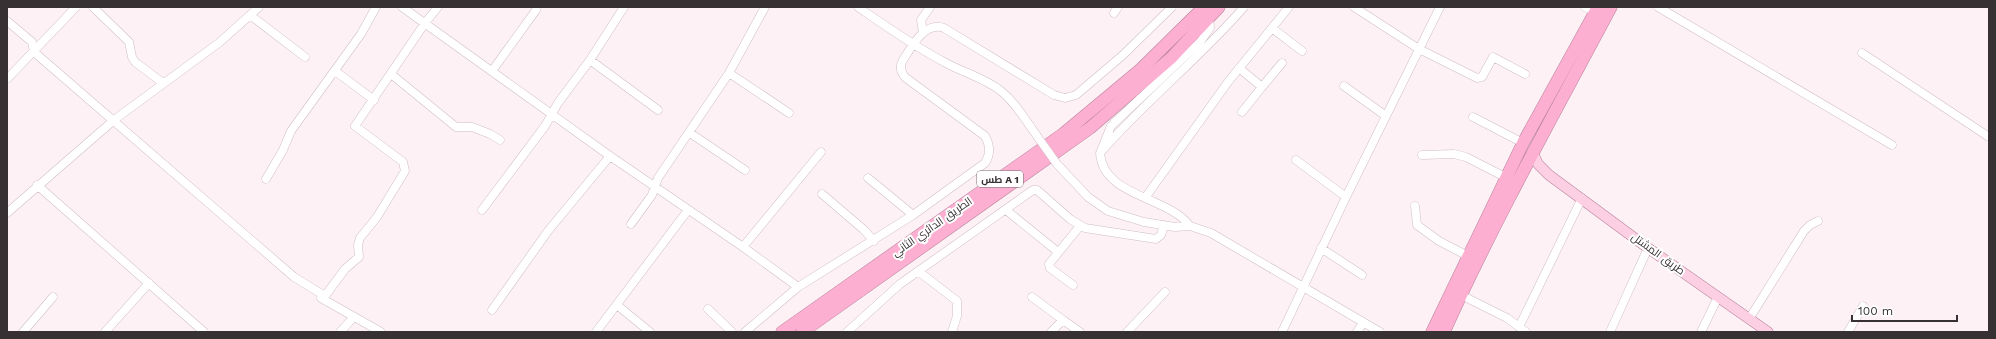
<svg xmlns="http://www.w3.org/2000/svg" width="1996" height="339" font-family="'Work Sans',Cairo,sans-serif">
  <rect width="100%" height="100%" fill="#fef1f6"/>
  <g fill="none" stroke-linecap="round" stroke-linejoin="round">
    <g stroke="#cebec5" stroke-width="9">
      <path id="minor" d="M93 7 129 42 132 57 135 62 163 83
        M402 7 610 156 743 247 798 287
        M858 7C887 27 915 47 946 63 964 73 985 78 1001 91 1016 103 1026 121 1037 136
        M1354 7 1419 49 1477 78 1482 77 1493 57 1525 74
        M1585 7 1596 12
        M1658 7 1892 145
        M1114 13 1118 7
        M250 15 305 57
        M7 21 32 42 34 52 294 277 325 296 321 298 381 332
        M1272 28 1302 51
        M923 33 921 20 930 7
        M1862 53 1989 137
        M590 60 658 110
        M1239 68 1262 87 1282 63
        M335 71 374 100
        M492 71 536 10
        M729 73 789 113
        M391 74 456 127H472L490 134 500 140
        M7 79 76 7
        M1344 86 1386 116
        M1242 112 1262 87
        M1473 117 1523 143
        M690 133 745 170
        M1101 151 1111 126 1200 42 1210 28 1209 18
        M1422 155 1454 154 1466 157 1507 178
        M1296 160 1346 197
        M1057 164 1088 197 1108 211 1144 222 1175 227 1190 226 1211 233 1380 332
        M868 178 913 215
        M266 179 283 150 291 131 361 34 376 7
        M37 185 204 332
        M822 194 863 229 874 241
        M1145 198 1228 82 1289 7
        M1415 206 1417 225 1439 241 1468 256
        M482 210 545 126 558 103 590 60 624 7
        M1006 210 1058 252
        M7 213 114 120 220 42 259 7
        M631 224 652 195 658 178 729 73 765 7
        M1190 226C1168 196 1103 197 1100 153 1145 101 1199 59 1244 7
        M743 247 821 152
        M1321 248 1362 275
        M918 271 957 301V316L952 332
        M1073 285 1050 268 1049 264 1080 226
        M1461 295 1507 318 1526 332
        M325 296 345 269 359 257 358 245 360 238 377 217 405 171 403 162 355 126 425 23 438 7
        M1032 297 1063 320 1051 332
        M617 305 650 332
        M708 309 732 332
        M492 310 548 231 610 156
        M1749 319 1804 231 1810 225 1818 221
        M1063 320 1080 332
        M1519 327 1582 198
        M23 332 53 297
        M105 332 149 283
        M340 332 353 318
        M596 332 688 210
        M745 332 798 287 913 215 985 163C991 154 990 145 985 136L906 78C901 73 899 67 903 60 912 46 925 21 944 28L1054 95 1065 98 1076 95 1123 55 1172 7
        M847 332 900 284 1033 190H1037L1070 219 1085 228 1156 239 1161 235 1164 225
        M1127 332 1165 292
        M1282 332 1346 197 1440 7
        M1357 332 1363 323
        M1610 332 1648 248
        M1701 332 1718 297
        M1848 332 1863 306"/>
    </g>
    <g stroke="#b7839a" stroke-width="11">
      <path id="major" d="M1533 153 1538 164 1549 175 1648 248 1768 332"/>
    </g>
    <g stroke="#b7839a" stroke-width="13">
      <path id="highway" d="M782 332 1063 134 1141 69 1204 7
        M802 332 1090 128 1171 58 1219 7
        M1432 332 1523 143 1598 7
        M1444 332C1494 221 1554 114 1611 7"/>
    </g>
    <use href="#minor" stroke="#fff" stroke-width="8"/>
    <use href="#major" stroke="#fdcfe3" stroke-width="10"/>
    <use href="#highway" stroke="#fcafd1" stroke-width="12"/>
    <g stroke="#cebec5" stroke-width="9" stroke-linecap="butt">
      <path id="minor-bridge" d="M1037 136 1057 164"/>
    </g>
    <use href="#minor-bridge" stroke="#fff" stroke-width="8"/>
  </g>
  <g text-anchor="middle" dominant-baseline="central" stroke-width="4" stroke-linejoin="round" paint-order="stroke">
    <rect fill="#fff" stroke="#736f70" stroke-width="1" x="977" y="171" width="46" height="16" rx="3"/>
    <g font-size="10" font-weight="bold" fill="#373133">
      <text x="1000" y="179">طس A 1</text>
    </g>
    <g font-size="11" fill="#373133" stroke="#fff">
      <text transform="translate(932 227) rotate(-35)">الطريق الدائري الثاني</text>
      <text transform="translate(1658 254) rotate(36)">طريق المشتل</text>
    </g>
  </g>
  <rect width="1996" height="339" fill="none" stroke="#373133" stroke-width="16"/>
  <path d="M1852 315v6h105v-6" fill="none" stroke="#373133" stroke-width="2"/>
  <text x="1858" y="315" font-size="12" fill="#373133" stroke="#ffffff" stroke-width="3" paint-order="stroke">100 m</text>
</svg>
